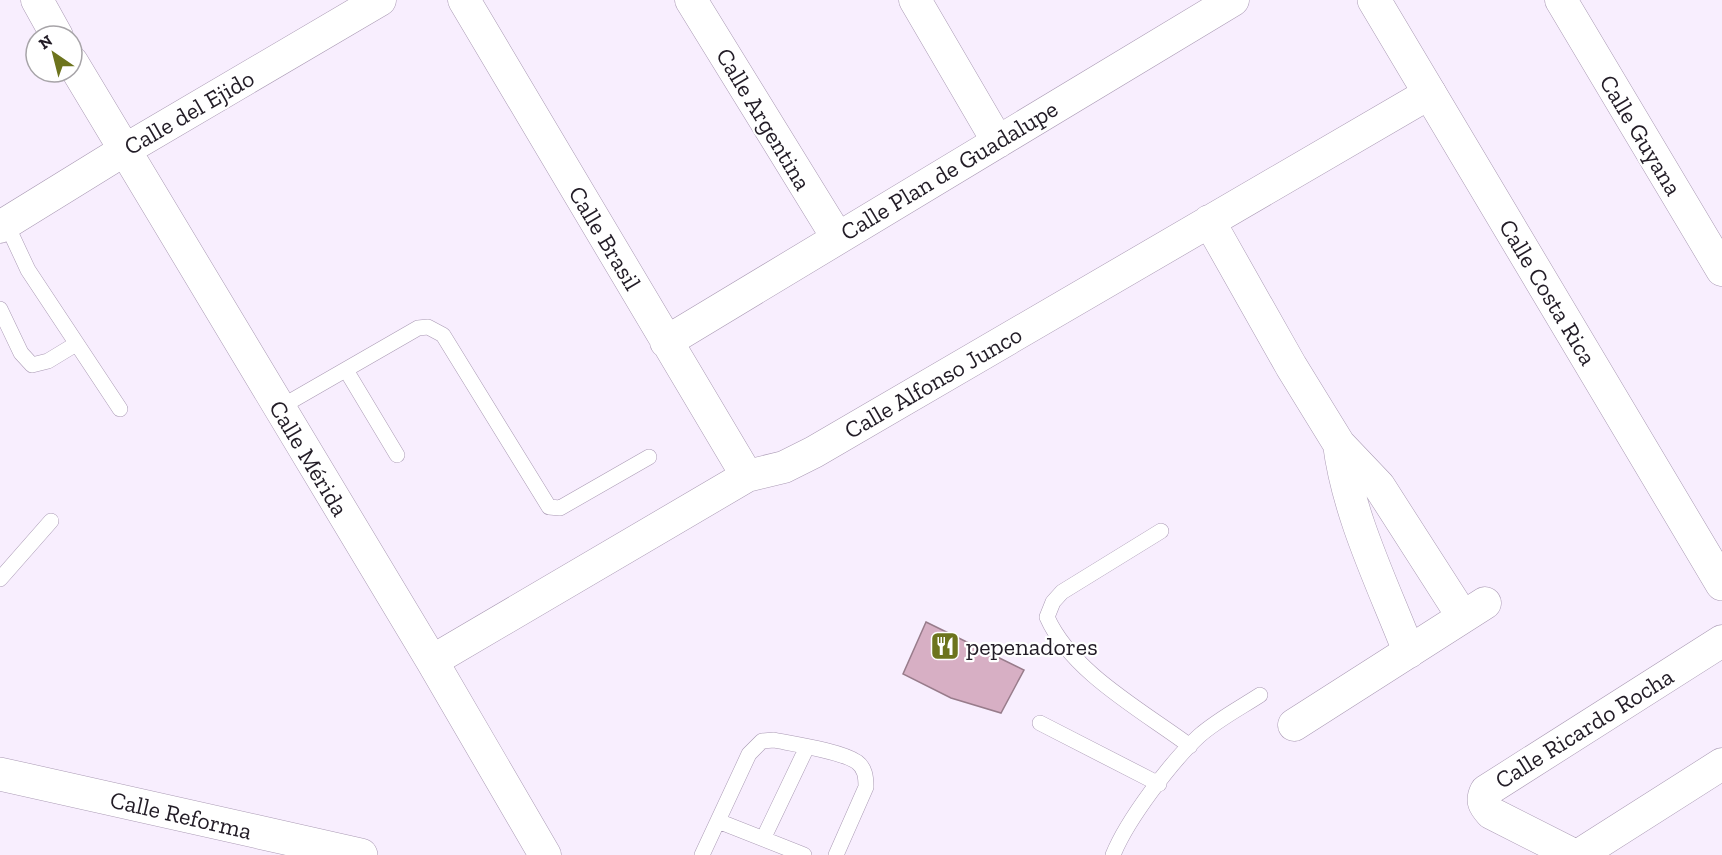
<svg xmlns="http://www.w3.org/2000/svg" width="1722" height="855" font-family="'Zilla Slab',serif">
  <rect width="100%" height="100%" fill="#f8eefe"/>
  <path fill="#d7afc4" stroke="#987c8b" stroke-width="1.5" d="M926 622 1024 670 1001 713 951 698 903 674Z"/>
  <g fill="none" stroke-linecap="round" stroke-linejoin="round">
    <g stroke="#aa9ab4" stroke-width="16">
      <path id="service" d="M6 223 28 270 120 409
        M0 309 21 353 32 365 48 361 76 344
        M346 370 397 455
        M279 408 418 328 428 327 443 335 549 507 560 508 649 457
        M1161 531 1062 592 1053 602 1047 617C1071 672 1143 711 1190 746
        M0 579 51 521
        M1040 723 1159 784
        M718 821 804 855
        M764 837 807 747
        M702 855 749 754 762 741 774 740C794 744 841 751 857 762 865 768 866 777 866 787L836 855
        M1113 855C1127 820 1171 762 1199 736 1217 720 1240 708 1260 695"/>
    </g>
    <g stroke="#aa9ab4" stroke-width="33">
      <path id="minor" d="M37 0 57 36
        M464 0 747 476
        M691 0 837 237
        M915 0 998 142
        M1561 0 1722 270
        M72 62 432 661 545 855
        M1209 221 1291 366 1339 444 1379 486 1463 617
        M0 227 123 151 380 0
        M666 342 1233 0
        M1339 444C1348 515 1383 585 1409 652
        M432 661 747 476 784 467 814 452 1430 93
        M1294 725 1485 603
        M1574 855 1491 813C1484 805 1481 801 1486 791L1722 641
        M1579 855 1722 764"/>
    </g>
    <g stroke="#aa9ab4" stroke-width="34">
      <path id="tertiary" d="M1374 0 1722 584"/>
    </g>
    <g stroke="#aa9ab4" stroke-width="34">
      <path id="secondary" d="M0 774 361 855"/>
    </g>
    <use href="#service" stroke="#fff" stroke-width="15"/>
    <use href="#minor" stroke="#fff" stroke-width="32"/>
    <use href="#tertiary" stroke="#fff" stroke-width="33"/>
    <use href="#secondary" stroke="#fff" stroke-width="33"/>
  </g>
  <defs>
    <g id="restaurant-square" transform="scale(1.5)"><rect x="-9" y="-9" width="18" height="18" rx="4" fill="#6d741d" stroke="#fff"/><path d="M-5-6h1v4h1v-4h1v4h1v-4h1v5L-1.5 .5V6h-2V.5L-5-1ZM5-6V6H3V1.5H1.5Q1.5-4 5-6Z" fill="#fff"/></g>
  </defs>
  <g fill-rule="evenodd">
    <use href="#restaurant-square" x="945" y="646"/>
  </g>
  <g text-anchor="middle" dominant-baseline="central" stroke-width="4.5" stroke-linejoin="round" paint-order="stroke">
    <g font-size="24" fill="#221c26" stroke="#fff">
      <text transform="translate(189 112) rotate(-30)">Calle del Ejido</text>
      <text transform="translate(764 119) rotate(59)">Calle Argentina</text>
      <text transform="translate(1641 135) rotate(59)">Calle Guyana</text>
      <text transform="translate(949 170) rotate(-31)">Calle Plan de Guadalupe</text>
      <text transform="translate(605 238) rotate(59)">Calle Brasil</text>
      <text transform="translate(1548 292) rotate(59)">Calle Costa Rica</text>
      <text transform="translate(933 382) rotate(-30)">Calle Alfonso Junco</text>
      <text transform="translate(309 458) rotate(59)">Calle Mérida</text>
      <text transform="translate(1584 728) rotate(-32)">Calle Ricardo Rocha</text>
      <text transform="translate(181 815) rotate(13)">Calle Reforma</text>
    </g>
    <g font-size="24" fill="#221c26" stroke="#fff" text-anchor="start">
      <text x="966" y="646">pepenadores</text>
    </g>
  </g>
  <g transform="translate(54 54) rotate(325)"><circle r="28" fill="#ffffff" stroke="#a7a4a8" stroke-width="1.5"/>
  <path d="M0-4.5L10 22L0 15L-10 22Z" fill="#6d741d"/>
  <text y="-9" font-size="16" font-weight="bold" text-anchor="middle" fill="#221c26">N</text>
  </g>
</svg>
